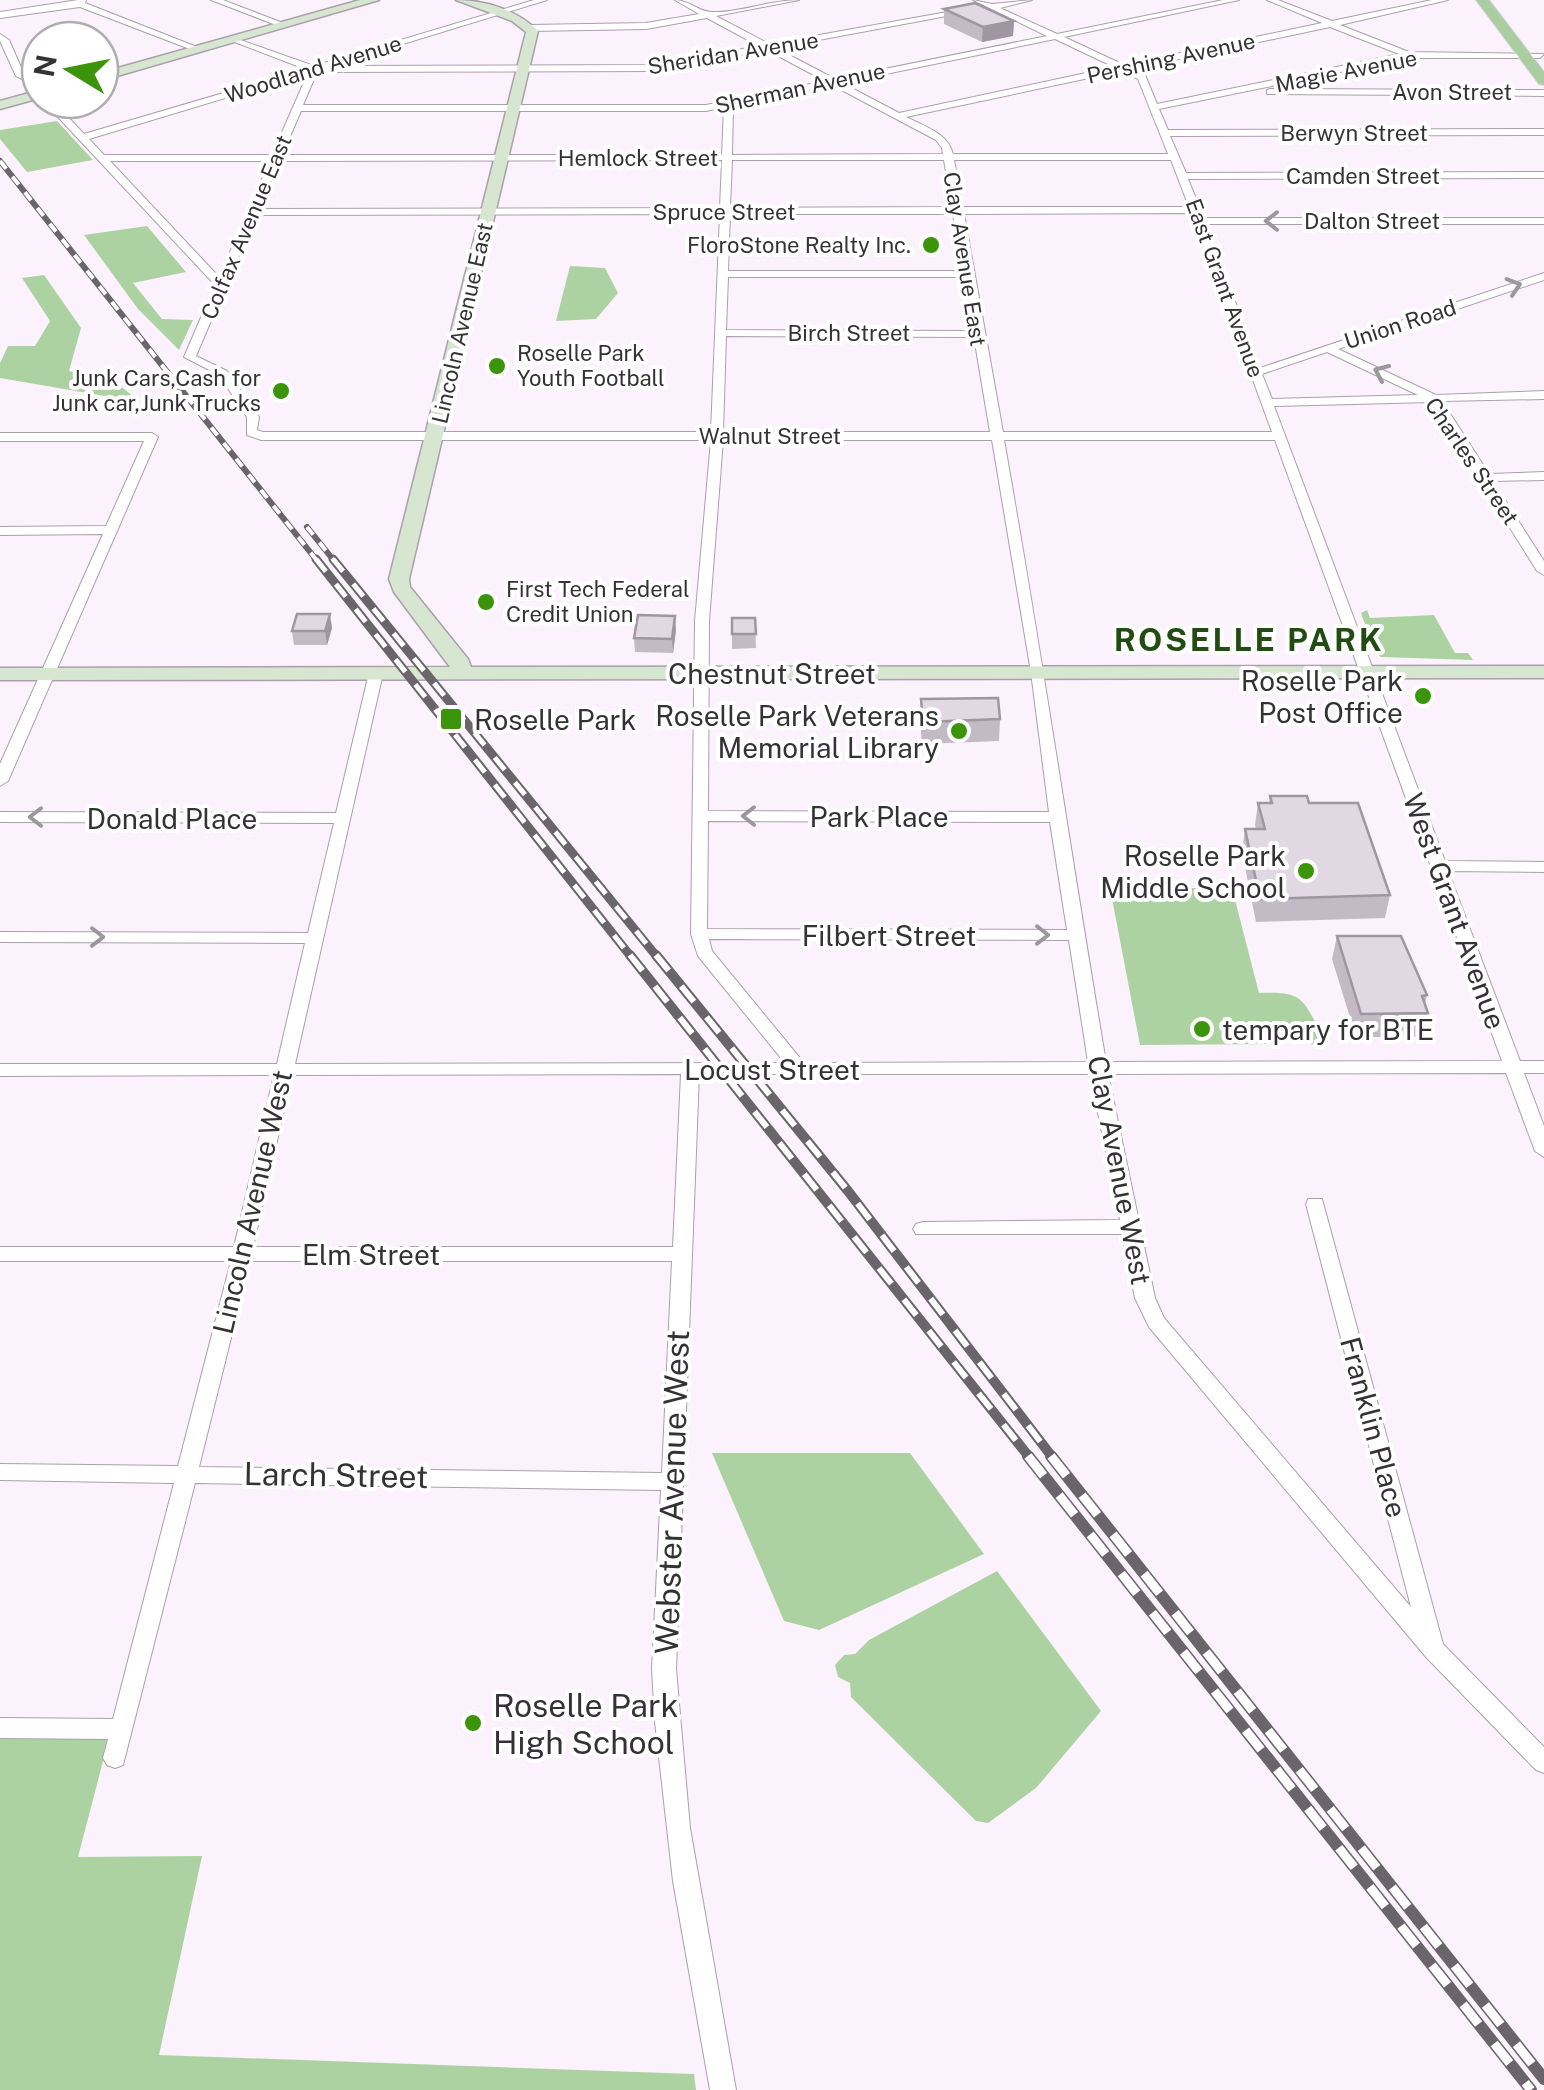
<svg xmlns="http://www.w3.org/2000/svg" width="1544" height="2090" font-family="'Public Sans',sans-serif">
  <rect width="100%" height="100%" fill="#fcf2fe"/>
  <path fill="#add2a2" d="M57 121 93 160 27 172 0 139V130Z
    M147 226 186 272 133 283 162 319 193 320 179 350 138 309 84 235Z
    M570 266 605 268 618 293 596 319 556 321Z
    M44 275 81 328 69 371 112 379 140 402 0 378V363L8 346H35L50 321 22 278Z
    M1367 610 1370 618 1434 615 1455 653H1468L1473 660 1381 657 1375 652 1361 613Z
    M1110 888H1232L1259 993C1311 991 1299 1003 1327 1038L1319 1045 1272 1040 1273 1044 1140 1045Z
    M712 1453H910L984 1554 819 1630 784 1621Z
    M997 1571 1101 1711 1036 1788 988 1823 976 1821 851 1697 850 1683 838 1677 835 1665 844 1655 855 1654 869 1640Z
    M113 1723 78 1857 202 1856 159 2055 694 2074 696 2090H0V1724Z"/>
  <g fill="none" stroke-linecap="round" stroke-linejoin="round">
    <g stroke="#aaa0ab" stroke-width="2">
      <path id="street" d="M78 0H86L85 3 202 49 195 51 80 7 0 18V12Z
        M211 0H223L288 25 281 27Z
        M534 0H547L331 66 651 65 759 46 707 18 646 29 530 31 526 28 530 25 646 23 699 14 675 0C689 0 699 12 712 12 739 13 770 0 799 0L716 16 769 44 964 9 968 12 776 48 835 79 1047 36 973 0 992 4 1032 0 1000 8 1057 34 1223 0H1239L1064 37 1124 65 1322 23 1267 0H1278L1332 21 1432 0H1448L1340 25 1409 52 1544 54 1540 58H1409L1159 109 1168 130 1544 129V135L1170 136 1186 173 1544 172V178L1188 179 1204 218H1544V224H1206L1260 368 1544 273V280L1338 349 1436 395 1544 391V399L1442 401 1489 474 1544 472V480L1493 481 1544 561V575L1537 571 1431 402 1274 406 1445 861 1544 862V872L1448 871 1520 1061H1544V1073H1524L1544 1126V1157L1535 1151 1506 1073 1108 1074 1155 1298 1164 1318 1411 1607 1306 1204 1308 1199H1322L1443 1644 1544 1747V1773L1536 1770 1426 1657 1149 1327 1135 1298 1122 1234H916L913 1229 916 1224 923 1222 1120 1220 1090 1074H699L676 1669 690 1828 736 2090H710L673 1881 655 1722 652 1669 661 1490 195 1483 123 1765 115 1768 107 1765 103 1758 108 1739 0 1738V1718L113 1719 174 1483 0 1480V1464L178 1466 231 1261H0V1247H234L274 1075 0 1076V1064H277L305 943 0 942V932L308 933 334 823 0 822V812L336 813 369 673 376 669 381 670 383 673 295 1064 785 1063 698 956 691 934 695 621 711 440H261L247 435V417L219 375 184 357 215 285 42 100H52L84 134 305 69 232 41V37L314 66ZM1330 27 1399 54 1157 104 1145 75 1132 69ZM1055 39 1114 67 899 113 842 83ZM767 50 825 81 706 105H303L317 72 651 71ZM1122 71 1138 79 1168 154H953C948 133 924 126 906 117ZM308 73 272 155H104L89 139ZM832 85 936 140 942 148 943 154 732 155 733 105ZM724 107 722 155H282L301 111H706ZM722 160 720 208 259 209 279 161ZM732 160H944L952 207 730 208ZM954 160H1171L1189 207H963ZM110 161H270L219 277ZM1192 213 1272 432H1003L964 214ZM720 214 711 432H263L257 430 259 417 227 371 196 356 256 215ZM730 214H953L963 271H728ZM728 277H964L973 331 726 330ZM726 336 974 337 990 432H723ZM1327 352 1418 395 1272 399 1262 374ZM723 440H992L1031 672 1049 812 708 811 709 621ZM1004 440H1275L1502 1061 1106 1062C1071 856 1041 647 1004 440ZM708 821 1050 822 1067 930 707 929ZM709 939 1069 940 1088 1062 804 1063 712 951ZM681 1074 673 1247H253L292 1075ZM250 1261H672L662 1473 199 1467Z
        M0 34 9 40 23 72 40 81V88L16 76 0 41Z
        M1270 89 1544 90V96L1267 94V90Z
        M0 433H152L158 437 8 781 0 786V764L103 534 0 535V527L106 526 144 441H0Z"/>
    </g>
    <g stroke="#aaa0ab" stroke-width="3">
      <path id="secondary" d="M360 0H379L100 81V73Z
        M456 0C485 0 517 10 538 31L409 579 410 587 468 659 471 667 1544 666V678L0 680V668L450 667 394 592 389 579 526 32 512 21Z
        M40 90V98L0 109V101Z"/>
    </g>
    <g stroke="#d7d6d7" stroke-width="2">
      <path id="primary" d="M1476 0H1489L1544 72V85L1539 84Z"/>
    </g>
    <use href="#street" fill="#fff" fill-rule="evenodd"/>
    <use href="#secondary" fill="#d6e6d0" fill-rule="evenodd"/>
    <use href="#primary" fill="#accda1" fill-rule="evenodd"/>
    <g stroke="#6a656b" stroke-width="6">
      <path id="rail-far3" d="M0 161 318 562
        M307 527 335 562"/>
    </g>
    <g stroke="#6a656b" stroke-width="9">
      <path id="rail-far2" d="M316 559 632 958
        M333 559 658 958"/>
    </g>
    <g stroke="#6a656b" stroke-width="10">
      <path id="rail-far1" d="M630 955 1030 1458
        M656 955 848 1191 1053 1458"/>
    </g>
    <g stroke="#6a656b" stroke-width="12">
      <path id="rail" d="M1028 1456 1531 2090
        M1051 1456 1544 2079"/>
    </g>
    <use href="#rail-far3" stroke="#fff" stroke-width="4" stroke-dasharray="10" stroke-linecap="butt"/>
    <use href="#rail-far2" stroke="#fff" stroke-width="5" stroke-dasharray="16" stroke-linecap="butt"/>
    <use href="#rail-far1" stroke="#fff" stroke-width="6" stroke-dasharray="20" stroke-linecap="butt"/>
    <use href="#rail" stroke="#fff" stroke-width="9" stroke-dasharray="25" stroke-linecap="butt"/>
  </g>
  <path fill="#c2bac4" d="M944 9 1014 21 1013 36 982 42 944 24Z
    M732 618H755L756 648 732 649Z
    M332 628 327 645H294L292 631Z
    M676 630 673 653 635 652 634 638Z
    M921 699 1000 719 999 741 922 744 920 720Z
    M1270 796 1309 803 1390 895 1385 918 1256 922 1242 852 1245 829H1256L1255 825 1258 803H1269Z
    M1337 936 1427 995 1425 1004 1428 1013 1422 1037H1356L1332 959Z"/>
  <path fill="#9e97a0" d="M1014 21 1013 36 982 42 983 27Z
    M330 614 332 628 327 645 325 631Z
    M675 616 676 630 673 653 672 639Z"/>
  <path fill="#e2d8e4" stroke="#9e97a0" stroke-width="2.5" d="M975 3 1014 21 983 27 944 9Z
    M297 614H330L325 631H292Z
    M638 615 675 616 672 639 634 638Z
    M732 618H755L756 634H732Z
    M998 698 1000 719 923 722 921 699Z
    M1270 796H1307L1309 803H1358L1390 895 1260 899 1245 829H1265L1258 803H1272Z
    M1337 936H1401L1427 995 1422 996 1428 1013 1361 1014Z"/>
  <defs><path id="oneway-chevron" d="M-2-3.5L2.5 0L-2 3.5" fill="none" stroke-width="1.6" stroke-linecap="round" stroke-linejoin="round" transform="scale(2.5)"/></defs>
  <g stroke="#9a989a">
    <use href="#oneway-chevron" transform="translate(1272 221) rotate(-180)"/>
    <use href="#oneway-chevron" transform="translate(1514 286) rotate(-18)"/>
    <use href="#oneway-chevron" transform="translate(1381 372) rotate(-156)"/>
    <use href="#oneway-chevron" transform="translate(749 816) rotate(-180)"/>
    <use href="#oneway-chevron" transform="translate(36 817) rotate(-180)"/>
    <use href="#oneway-chevron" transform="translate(1042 935)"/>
    <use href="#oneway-chevron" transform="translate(97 937)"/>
  </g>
  <g fill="#3b9409" stroke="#fff" stroke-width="4">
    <circle cx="931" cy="245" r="10"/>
    <circle cx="497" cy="366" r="10"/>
    <circle cx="281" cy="391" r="10"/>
    <circle cx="486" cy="602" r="10"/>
    <circle cx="1423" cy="696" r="10"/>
    <rect x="439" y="707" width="24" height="24" rx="5"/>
    <circle cx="959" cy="731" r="10"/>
    <circle cx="1306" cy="871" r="10"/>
    <circle cx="1202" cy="1029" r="10"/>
    <circle cx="473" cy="1723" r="10"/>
  </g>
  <g text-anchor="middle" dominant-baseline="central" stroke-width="8" stroke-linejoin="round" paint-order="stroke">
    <g font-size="22" fill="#353236" stroke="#fff">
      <text transform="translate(733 53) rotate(-9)">Sheridan Avenue</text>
      <text transform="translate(1171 58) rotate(-12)">Pershing Avenue</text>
      <text transform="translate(313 69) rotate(-17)">Woodland Avenue</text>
      <text transform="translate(1346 71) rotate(-11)">Magie Avenue</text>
      <text transform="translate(800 88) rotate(-12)">Sherman Avenue</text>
      <text x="1452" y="92">Avon Street</text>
      <text x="1354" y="133">Berwyn Street</text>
      <text x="638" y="158">Hemlock Street</text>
      <text x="1363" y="176">Camden Street</text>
      <text x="724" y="212">Spruce Street</text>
      <text x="1372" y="221">Dalton Street</text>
      <text transform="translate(246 227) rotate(-67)">Colfax Avenue East</text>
      <text transform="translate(965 259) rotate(81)">Clay Avenue East</text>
      <text transform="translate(1225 288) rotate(70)">East Grant Avenue</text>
      <text transform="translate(462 323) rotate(-77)">Lincoln Avenue East</text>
      <text transform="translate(1400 324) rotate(-18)">Union Road</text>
      <text x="849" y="333">Birch Street</text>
      <text x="770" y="436">Walnut Street</text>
      <text transform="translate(1472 461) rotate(56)">Charles Street</text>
    </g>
    <g font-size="22" fill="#353236" stroke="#fff" text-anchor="end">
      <text x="911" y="245">FloroStone Realty Inc.</text>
      <text x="517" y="353" text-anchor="start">Roselle Park<tspan x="517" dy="25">Youth Football</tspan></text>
      <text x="261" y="378">Junk Cars,Cash for<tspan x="261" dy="25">Junk car,Junk Trucks</tspan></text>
      <text x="506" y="589" text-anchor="start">First Tech Federal<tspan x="506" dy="25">Credit Union</tspan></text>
    </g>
    <g font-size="28" fill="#353236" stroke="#fff">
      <text x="772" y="673">Chestnut Street</text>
      <text x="879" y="816">Park Place</text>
      <text x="172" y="818">Donald Place</text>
      <text transform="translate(1455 911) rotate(70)">West Grant Avenue</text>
      <text x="889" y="935">Filbert Street</text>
      <text x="772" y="1069">Locust Street</text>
      <text transform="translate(1120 1170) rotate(79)">Clay Avenue West</text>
      <text transform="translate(252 1202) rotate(-77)">Lincoln Avenue West</text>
      <text x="371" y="1254">Elm Street</text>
      <text transform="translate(1374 1427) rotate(75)">Franklin Place</text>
    </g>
    <g font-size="28" fill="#353236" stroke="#fff" text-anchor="end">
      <text x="1403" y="680">Roselle Park<tspan x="1403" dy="32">Post Office</tspan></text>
      <text x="939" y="715">Roselle Park Veterans<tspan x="939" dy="32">Memorial Library</tspan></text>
      <text x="474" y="719" text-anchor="start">Roselle Park</text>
      <text x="1286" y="855">Roselle Park<tspan x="1286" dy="32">Middle School</tspan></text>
      <text x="1222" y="1029" text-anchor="start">tempary for BTE</text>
    </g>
    <g font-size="32" font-weight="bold" letter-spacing="2.5" fill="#224c11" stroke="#fff">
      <text x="1249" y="639">ROSELLE PARK</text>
    </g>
    <g font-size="32" fill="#353236" stroke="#fff">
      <text transform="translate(336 1475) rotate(1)">Larch Street</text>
      <text transform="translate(672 1492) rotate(-88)">Webster Avenue West</text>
    </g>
    <g font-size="32" fill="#353236" stroke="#fff" text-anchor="start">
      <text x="493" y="1705">Roselle Park<tspan x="493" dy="37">High School</tspan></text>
    </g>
  </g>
  <g transform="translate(70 70) rotate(280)"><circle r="48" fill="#ffffff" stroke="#aeadaf" stroke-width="2.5"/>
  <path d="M0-8L18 38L0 25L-18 38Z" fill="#3b9409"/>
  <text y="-15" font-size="28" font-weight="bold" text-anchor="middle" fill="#353236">N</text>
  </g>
</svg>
